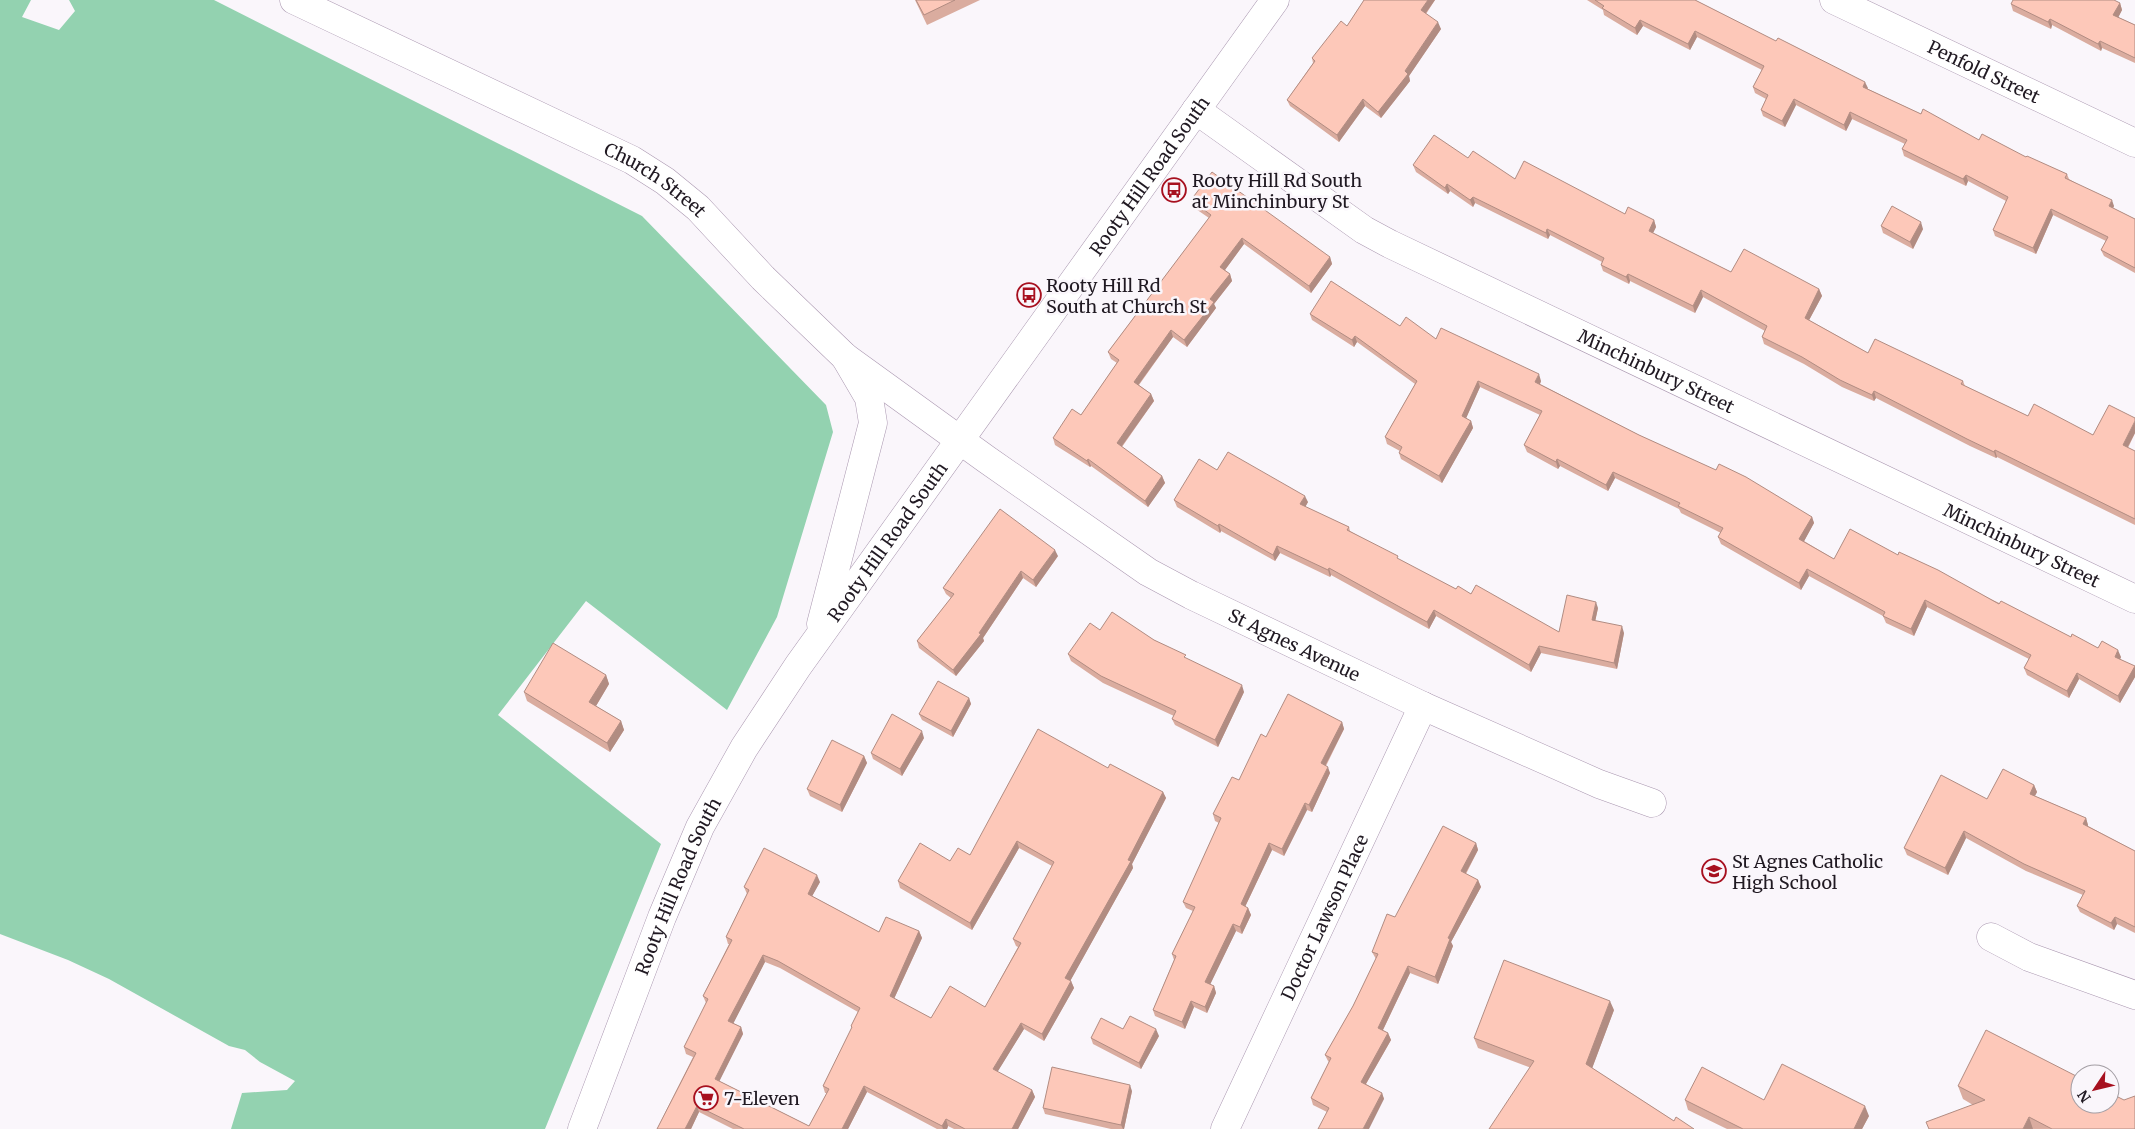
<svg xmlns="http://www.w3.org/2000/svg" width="2135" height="1129" font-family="Merriweather,serif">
  <rect width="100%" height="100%" fill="#faf6fb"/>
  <path fill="#93d2b0" d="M0 0H31L22 17 59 30 75 11 69 0H214L642 216 826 405 833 432 777 617 727 710 586 601 498 715 661 844 545 1129H231L242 1093 287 1090 295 1081 260 1062 245 1050 229 1046 109 979 68 960 0 934Z"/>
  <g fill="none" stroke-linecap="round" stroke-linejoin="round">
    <g stroke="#aa97b0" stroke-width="29">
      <g id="minor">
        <path id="s1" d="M294 0 632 160 665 181 698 208 763 278 845 357 986 459 1148 572 1191 595 1423 706 1599 784 1652 803"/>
        <path id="s2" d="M1834 0 2135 143"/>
        <path id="s3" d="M1196 110 1364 230 1390 244 2135 599"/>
        <path d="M1991 937 2029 957 2135 995"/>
        <path id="s4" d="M1225 1129 1423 706"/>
      </g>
    </g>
    <g stroke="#aa97b0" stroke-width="29">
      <g id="major">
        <path d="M821 624 873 423 869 398 845 357"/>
        <path id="s5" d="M582 1129 662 917 700 827 744 748 798 666 1275 0"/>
      </g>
    </g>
    <use href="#minor" stroke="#fff" stroke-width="28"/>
    <use href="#major" stroke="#fff" stroke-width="28"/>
  </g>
  <path fill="#daac9f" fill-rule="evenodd" d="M915 0H980L927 25Z
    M1364 0H1435L1426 14 1441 29 1409 76 1410 81 1381 118 1365 106 1339 142 1290 106 1287 100 1313 63 1312 58 1347 26Z
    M1587 0H1695L1868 89 1921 114 1979 140 2026 157 2067 174 2069 179 2114 206 2113 208 2135 219V273L2104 256 2101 250 2106 241 2053 215 2036 254 1995 236 1993 230 2006 201 1968 181 1966 186 1904 156 1902 149 1905 144 1852 119 1846 131 1796 105 1785 127 1763 116 1761 110 1766 99 1755 93 1753 87 1762 70 1697 37 1690 50 1643 26 1637 35 1604 15 1603 10Z
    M2120 3 2122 10 2118 17 2135 25V63L2102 48 2101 51 2052 25 2051 29 2013 11 2011 4Z
    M1468 158 1515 179 1625 214 1654 220 1656 227 1653 233 1731 272 1819 289 1822 296 1809 320 1868 353 1963 381 1965 386 2028 416 2093 435 2135 433 2128 448 2135 451V525L1997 457 1996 458 1970 446 1876 398 1874 401 1842 387 1804 364 1764 344 1762 337 1765 331 1703 297 1695 313 1630 281 1629 284 1603 271 1601 265 1602 262 1550 235 1548 239 1475 203 1473 207 1450 191 1448 194 1416 172 1413 165Z
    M1191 200 1330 257 1332 264 1311 293 1244 244 1225 270 1230 274 1232 281 1214 304 1216 308 1187 347 1173 337 1139 385 1151 394 1154 401 1122 447 1162 476 1165 483 1148 507 1091 466 1090 467 1055 445 1053 438 1081 415 1117 363 1111 359 1108 352 1209 218 1193 207Z
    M1881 226 1923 229 1913 249 1883 233Z
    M1310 314 1400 326 1436 339 1541 381 1540 384 1639 435 1812 517 1814 523 1804 541 1834 559 1898 555 2071 637 2121 657 2120 659 2135 667V677L2120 703 2079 679 2069 698 2027 675 2024 668 2029 659 1927 607 1914 636 1886 623 1883 616 1809 576 1801 590 1721 544 1718 537 1721 533 1681 513 1679 509 1615 478 1608 491 1560 466 1558 469 1527 452 1524 445 1540 415 1480 387 1466 418 1471 421 1473 428 1442 483 1401 459 1399 453 1400 451 1387 444 1385 437 1415 384 1357 342 1354 347 1312 320Z
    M1217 470 1308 502 1305 507 1349 527 1350 531 1399 560 1456 589 1471 594 1559 632 1598 608 1595 621 1624 633 1617 669 1541 653 1531 672 1436 616 1429 629 1331 575 1330 577 1280 553 1275 561 1221 531 1220 533 1177 507 1174 500Z
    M1058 556 1036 587 1023 578 983 638 984 641 956 676 919 648 917 641 951 598 946 594 943 588Z
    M1100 630 1154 640 1244 692 1218 747 1175 725 1172 719 1174 716 1103 683 1071 661 1068 654Z
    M606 675 609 684 596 706 621 721 624 730 610 752 527 701 524 692Z
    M969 698 971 704 953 737 922 720 919 714Z
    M1342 722 1344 729 1326 766 1330 773 1312 812 1307 810 1284 856 1272 850 1245 907 1248 908 1251 915 1242 934 1236 931 1210 984 1214 986 1216 993 1207 1013 1194 1007 1185 1029 1155 1016 1153 1010 1174 960 1172 954 1193 911 1186 908 1183 902 1219 823 1215 821 1213 814 1239 780 1266 737Z
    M924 738 902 776 873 759 871 753Z
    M864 756 867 763 842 812 810 796 807 789Z
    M1108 768 1163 792 1166 798 1132 864 1133 868 1070 981H1071L1074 988 1044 1041 1024 1029 997 1072 1032 1090 1035 1097 1018 1129H954L948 1126 947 1129H937L867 1092 848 1129H733L699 1112 691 1129H657L693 1057 686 1054 684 1047 706 1003 703 996 729 944H728L726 937 747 894 744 887 820 882 812 896 879 932 919 931 922 938 894 999 931 1018 985 1007 1018 947 1016 946 1013 939 1052 866 1019 848 972 930 900 888 898 881 950 861 970 855ZM765 962 780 968 858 1012 851 1026 852 1029 823 1086 825 1093H827L809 1126 719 1081 743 1034 741 1027 733 1023Z
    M2034 785 2037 792 2035 796 2086 818 2088 826 2135 851V933L2117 924 2114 930 2080 912 2077 906 2083 895 2026 871 1966 838 1948 875 1907 855 1904 848 1987 799Z
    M1476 843 1478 850 1466 874 1478 880 1481 887 1451 942 1453 946 1438 984 1410 973 1383 1030 1388 1033 1391 1040 1366 1084 1382 1093 1384 1099 1327 1112 1313 1105 1311 1098 1329 1062 1328 1061 1325 1055 1353 1006 1376 959 1372 952 1395 917Z
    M1614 1010 1592 1068 1674 1121 1478 1048 1474 1038Z
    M1123 1029 1159 1036 1141 1069 1093 1044 1091 1038Z
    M1958 1086 2135 1129H1929L1973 1105 1963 1099Z
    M1132 1091 1124 1129H1111L1045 1114 1043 1108Z
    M1685 1100H1764L1869 1116 1862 1129H1727L1688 1110Z"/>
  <path fill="#b18c82" d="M1428 0H1435L1423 17 1421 10Z
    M2120 3 2122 10 2116 22 2113 15Z
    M2050 19 2052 25 2051 29 2048 22Z
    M1640 20 1643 26 1637 35 1635 28Z
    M1438 22 1441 29 1409 76 1410 81 1381 118 1378 112Z
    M1695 31 1697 37 1690 50 1688 44Z
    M2100 41 2102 48 2101 51 2098 44Z
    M1865 82 1868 88 1865 93 1863 87Z
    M1363 99 1365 106 1339 142 1337 135Z
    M1794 99 1796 105 1785 127 1782 121Z
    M1850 112 1852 119 1846 131 1844 125Z
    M1966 175 1968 181 1966 186 1963 179Z
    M1447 184 1450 191 1448 194 1445 188Z
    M1473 197 1475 203 1473 207 1470 200Z
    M2112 200 2114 206 2111 212 2109 206Z
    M2051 209 2053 215 2036 254 2033 248Z
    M1654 220 1656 227 1651 237 1649 231Z
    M1921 222 1923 229 1913 249 1910 242Z
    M1547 229 1550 235 1548 239 1546 233Z
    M1242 238 1244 244 1222 274 1220 267Z
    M1330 257 1332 264 1311 293 1309 286Z
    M1230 274 1232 281 1214 304 1216 308 1187 347 1184 340 1210 299Z
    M1628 274 1630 281 1629 284 1626 277Z
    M1819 289 1822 296 1807 324 1805 318Z
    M1701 290 1703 297 1695 313 1693 306Z
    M1171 330 1173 337 1136 388 1134 382Z
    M1355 336 1357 342 1354 347 1352 340Z
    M1539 374 1541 381 1538 389 1535 382Z
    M1478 381 1480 387 1464 423 1462 416Z
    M1874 391 1876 398 1874 401 1872 395Z
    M1151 394 1154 401 1119 450 1117 443Z
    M1471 421 1473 428 1442 483 1439 476Z
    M2135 421V433L2125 452 2123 445Z
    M1995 450 1997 457 1996 458 1994 452Z
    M1088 459 1091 466 1090 467 1087 461Z
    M1557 459 1560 466 1558 469 1556 462Z
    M1613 472 1615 478 1608 491 1606 485Z
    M1162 476 1165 483 1148 507 1145 501Z
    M1305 496 1308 502 1303 511 1300 504Z
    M1812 517 1814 523 1802 545 1799 539Z
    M1219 524 1221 531 1220 533 1218 526Z
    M1277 546 1280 553 1275 561 1273 555Z
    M1055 550 1058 556 1036 587 1033 580Z
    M1329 568 1331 575 1330 577 1328 570Z
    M1807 569 1809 576 1801 590 1799 583Z
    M1021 571 1023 578 983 638 984 641 956 676 953 670 979 633Z
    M1925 600 1927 607 1914 636 1911 629Z
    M1596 602 1598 608 1594 627 1592 620Z
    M1434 610 1436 616 1429 629 1427 622Z
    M1622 626 1624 633 1617 669 1614 663Z
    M1539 646 1541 653 1531 672 1529 665Z
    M2118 650 2121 657 2118 664 2115 657Z
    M2135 666V677L2120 703 2118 696Z
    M2077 673 2079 679 2069 698 2067 691Z
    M606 675 609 684 593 711 589 702Z
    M1242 685 1244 692 1218 747 1215 740Z
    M969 698 971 704 953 737 951 731Z
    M621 721 624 730 610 752 607 743Z
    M1342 722 1344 729 1323 770 1321 763Z
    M922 731 924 738 902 776 900 769Z
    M864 756 867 763 842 812 840 805Z
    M1328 767 1330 773 1312 812 1309 805Z
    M2034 785 2037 792 2032 801 2030 794Z
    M1163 792 1166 798 1132 864 1133 868 1068 985 1065 978Z
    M1305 803 1307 810 1284 856 1282 849Z
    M2086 818 2088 825 2086 830 2083 824Z
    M1964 831 1966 838 1948 875 1945 868Z
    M1017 841 1019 848 972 930 970 923Z
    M1269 843 1272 850 1243 911 1241 904Z
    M1476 843 1478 850 1463 878 1461 871Z
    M817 875 820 882 810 900 808 894Z
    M1478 880 1481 887 1451 942 1453 946 1438 984 1435 977 1448 938Z
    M1248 908 1251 915 1242 934 1240 927Z
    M2115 917 2117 924 2114 930 2111 923Z
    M1233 924 1236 931 1208 989 1205 982Z
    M919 931 922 938 892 1003 890 996Z
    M763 955 765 962 731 1028 728 1021Z
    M1408 966 1410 973 1381 1034 1378 1028Z
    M1071 981 1074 988 1044 1041 1042 1034Z
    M1214 986 1216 993 1207 1013 1205 1007Z
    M1191 1001 1194 1007 1185 1029 1182 1022Z
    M1610 1001 1614 1010 1590 1074 1586 1064Z
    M1021 1023 1024 1029 995 1076 993 1069Z
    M741 1027 743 1034 717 1086 715 1079Z
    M1156 1029 1159 1036 1141 1069 1139 1063Z
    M1388 1033 1391 1040 1363 1089 1361 1082Z
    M1130 1085 1132 1091 1124 1129H1123L1121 1125Z
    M864 1086 867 1092 848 1129H842Z
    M1032 1090 1035 1097 1018 1129H1012Z
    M1382 1093 1384 1099 1369 1129H1363Z
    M697 1106 699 1112 691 1129H685Z
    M1865 1106 1869 1116 1862 1129H1854Z
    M2029 1117 2033 1129H2023Z
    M946 1119 948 1126 947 1129H943L942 1126Z"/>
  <path fill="#fdc8b9" stroke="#b18c82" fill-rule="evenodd" d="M916 0H955L924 15Z
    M1364 0H1428L1421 10 1438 22 1405 71 1408 74 1378 112 1363 99 1337 135 1287 100 1315 61 1312 58 1341 21 1347 26Z
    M1595 0H1695L1776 41 1778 38 1865 82 1863 87 1921 114 1923 109 1979 140 1982 134 2026 157 2027 156 2067 174 2065 178 2112 200 2109 206 2135 219V268L2101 250 2108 237 2051 209 2033 248 1993 230 2008 197 1966 175 1963 179 1902 149 1907 140 1850 112 1844 125 1794 99 1782 121 1761 110 1768 95 1753 87 1764 66 1695 31 1688 44 1640 20 1635 28 1602 8 1604 6Z
    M2013 0H2114L2120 3 2113 15 2135 25V58L2100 41 2098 44 2050 19 2048 22 2011 4Z
    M1434 135 1468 158 1473 151 1515 179 1524 161 1625 214 1628 207 1654 220 1649 231 1731 272 1744 249 1819 289 1805 318 1868 353 1875 339 1963 381 1961 384 2028 416 2034 404 2093 435 2109 405 2135 418V421L2123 445 2135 451V519L1995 450 1994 452 1967 439 1874 391 1872 395 1840 380 1802 357 1762 337 1767 326 1701 290 1693 306 1628 274 1626 277 1601 265 1604 258 1547 229 1546 233 1473 197 1470 200 1447 184 1445 188 1413 165Z
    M1212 172 1330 257 1309 286 1242 238 1220 267 1230 274 1210 299 1214 302 1184 340 1171 330 1134 382 1151 394 1117 443 1162 476 1145 501 1088 459 1087 461 1053 438 1072 409 1081 415 1119 360 1108 352 1211 215 1191 200Z
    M1892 206 1921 222 1910 242 1881 226Z
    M1331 281 1400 326 1406 317 1436 339 1441 328 1539 374 1535 382 1639 435 1716 470 1719 464 1746 477 1812 517 1799 539 1834 559 1850 529 1898 555 1899 552 1938 570 1999 604 2001 601 2071 637 2072 634 2098 648 2102 641 2118 650 2115 657 2135 666 2118 696 2077 673 2067 691 2024 668 2031 655 1925 600 1911 629 1883 616 1885 612 1807 569 1799 583 1718 537 1723 528 1678 506 1680 503 1613 472 1606 485 1557 459 1556 462 1524 445 1542 411 1478 381 1462 416 1471 421 1439 476 1399 453 1402 447 1385 437 1417 381 1355 336 1352 340 1310 314Z
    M1228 452 1305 496 1300 504 1349 527 1347 530 1398 556 1397 558 1456 589 1458 586 1471 594 1476 585 1559 632 1567 595 1596 602 1592 620 1622 626 1614 663 1539 646 1529 665 1434 610 1427 622 1329 568 1328 570 1277 546 1273 555 1219 524 1218 526 1174 500 1199 459 1217 470Z
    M1000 509 1055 550 1033 580 1021 571 979 633 981 634 953 670 917 641 954 594 943 588Z
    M1112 612 1154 640 1186 655 1184 657 1242 685 1215 740 1172 719 1176 711 1101 676 1068 654 1090 623 1100 630Z
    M553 643 606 675 589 702 621 721 607 743 524 692Z
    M938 681 969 698 951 731 919 714Z
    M1288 694 1342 722 1321 763 1328 767 1309 805 1305 803 1282 849 1269 843 1241 904 1248 908 1240 927 1233 924 1205 982 1214 986 1205 1007 1191 1001 1182 1022 1153 1010 1176 956 1172 954 1195 907 1183 902 1221 818 1213 814 1232 777 1239 780 1261 734 1266 737Z
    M892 714 922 731 900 769 871 753Z
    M1038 729 1108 768 1110 764 1163 792 1128 860 1131 861 1065 978 1071 981 1042 1034 1021 1023 993 1069 1032 1090 1012 1129H965L946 1119 942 1126 864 1086 842 1129H744L697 1106 685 1129H657L696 1053 684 1047 708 999 703 996 732 940 726 937 749 890 744 887 764 848 817 875 808 894 879 932 886 917 919 931 890 996 931 1018 950 986 985 1007 1021 943 1013 939 1054 862 1017 841 970 923 898 881 920 843 950 861 958 848 970 855ZM763 955 778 961 860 1008 851 1026 852 1027 823 1086 829 1089 809 1126 715 1079 741 1027 728 1021Z
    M832 740 864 756 840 805 807 789Z
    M2003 769 2034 785 2030 794 2086 818 2083 824 2135 851V927L2115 917 2111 923 2077 906 2085 891 2024 864 1964 831 1945 868 1904 848 1941 775 1987 799Z
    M1443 826 1476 843 1461 871 1478 880 1448 938 1450 939 1435 977 1408 966 1378 1028 1388 1033 1361 1082 1382 1093 1363 1129H1318L1329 1108 1311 1098 1331 1058 1325 1055 1353 1006 1378 954 1372 952 1387 914 1395 917Z
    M1504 960 1610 1001 1586 1064 1674 1121 1676 1117 1694 1129H1489L1534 1061 1474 1038Z
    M1130 1016 1156 1029 1139 1063 1091 1038 1101 1018 1123 1029Z
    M1986 1030 2080 1078V1104H2110V1093L2124 1100 2135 1096V1129H2052L2029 1117 2023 1129H1929L1926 1122 1985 1100 1958 1086Z
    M1782 1064 1865 1106 1854 1129H1743L1685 1100 1702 1067 1764 1100Z
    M1052 1067 1130 1085 1121 1125 1043 1108Z"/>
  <defs>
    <g id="bus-ring" transform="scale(1.25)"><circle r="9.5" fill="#faf6fb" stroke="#a7101f" stroke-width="1.5"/><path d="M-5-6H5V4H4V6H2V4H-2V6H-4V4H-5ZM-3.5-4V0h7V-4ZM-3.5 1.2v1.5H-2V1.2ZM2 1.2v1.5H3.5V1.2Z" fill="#a7101f"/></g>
    <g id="school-ring" transform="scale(1.25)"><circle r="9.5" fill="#faf6fb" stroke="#a7101f" stroke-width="1.5"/><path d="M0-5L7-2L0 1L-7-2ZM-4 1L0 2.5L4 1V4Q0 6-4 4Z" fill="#a7101f"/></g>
    <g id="supermarket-ring" transform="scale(1.25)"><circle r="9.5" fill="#faf6fb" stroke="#a7101f" stroke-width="1.5"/><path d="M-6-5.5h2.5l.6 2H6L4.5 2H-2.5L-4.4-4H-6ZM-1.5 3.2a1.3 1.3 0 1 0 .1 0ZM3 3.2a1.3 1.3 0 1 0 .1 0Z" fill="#a7101f"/></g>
  </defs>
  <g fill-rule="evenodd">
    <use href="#bus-ring" x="1174" y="190"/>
    <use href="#bus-ring" x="1029" y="295"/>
    <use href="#school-ring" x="1714" y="871"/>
    <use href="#supermarket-ring" x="706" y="1098"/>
  </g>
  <g text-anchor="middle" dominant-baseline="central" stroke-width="5" stroke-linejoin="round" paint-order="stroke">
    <g font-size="18" fill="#201922" stroke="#faf6fb">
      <text stroke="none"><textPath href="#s2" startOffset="166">Penfold Street</textPath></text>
      <text stroke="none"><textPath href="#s5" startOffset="1116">Rooty Hill Road South</textPath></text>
      <text stroke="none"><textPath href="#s1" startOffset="404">Church Street</textPath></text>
      <text stroke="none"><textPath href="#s3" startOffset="531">Minchinbury Street</textPath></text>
      <text stroke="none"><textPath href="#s5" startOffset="666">Rooty Hill Road South</textPath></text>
      <text stroke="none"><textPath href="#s3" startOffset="936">Minchinbury Street</textPath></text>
      <text stroke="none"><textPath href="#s1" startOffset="1200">St Agnes Avenue</textPath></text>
      <text stroke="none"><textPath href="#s5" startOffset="261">Rooty Hill Road South</textPath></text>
      <text stroke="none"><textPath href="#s4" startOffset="234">Doctor Lawson Place</textPath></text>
    </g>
    <g font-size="18" fill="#201922" stroke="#faf6fb" text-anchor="start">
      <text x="1192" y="180">Rooty Hill Rd South<tspan x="1192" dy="21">at Minchinbury St</tspan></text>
      <text x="1046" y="285">Rooty Hill Rd<tspan x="1046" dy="21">South at Church St</tspan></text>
      <text x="1732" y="861">St Agnes Catholic<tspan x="1732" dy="21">High School</tspan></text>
      <text x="724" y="1098">7-Eleven</text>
    </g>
  </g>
  <g transform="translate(2095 1089) rotate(235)"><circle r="24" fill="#faf6fb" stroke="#a39ea4"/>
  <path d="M0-4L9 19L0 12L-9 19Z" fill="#a7101f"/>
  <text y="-8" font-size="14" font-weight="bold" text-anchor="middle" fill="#201922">N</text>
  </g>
</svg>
